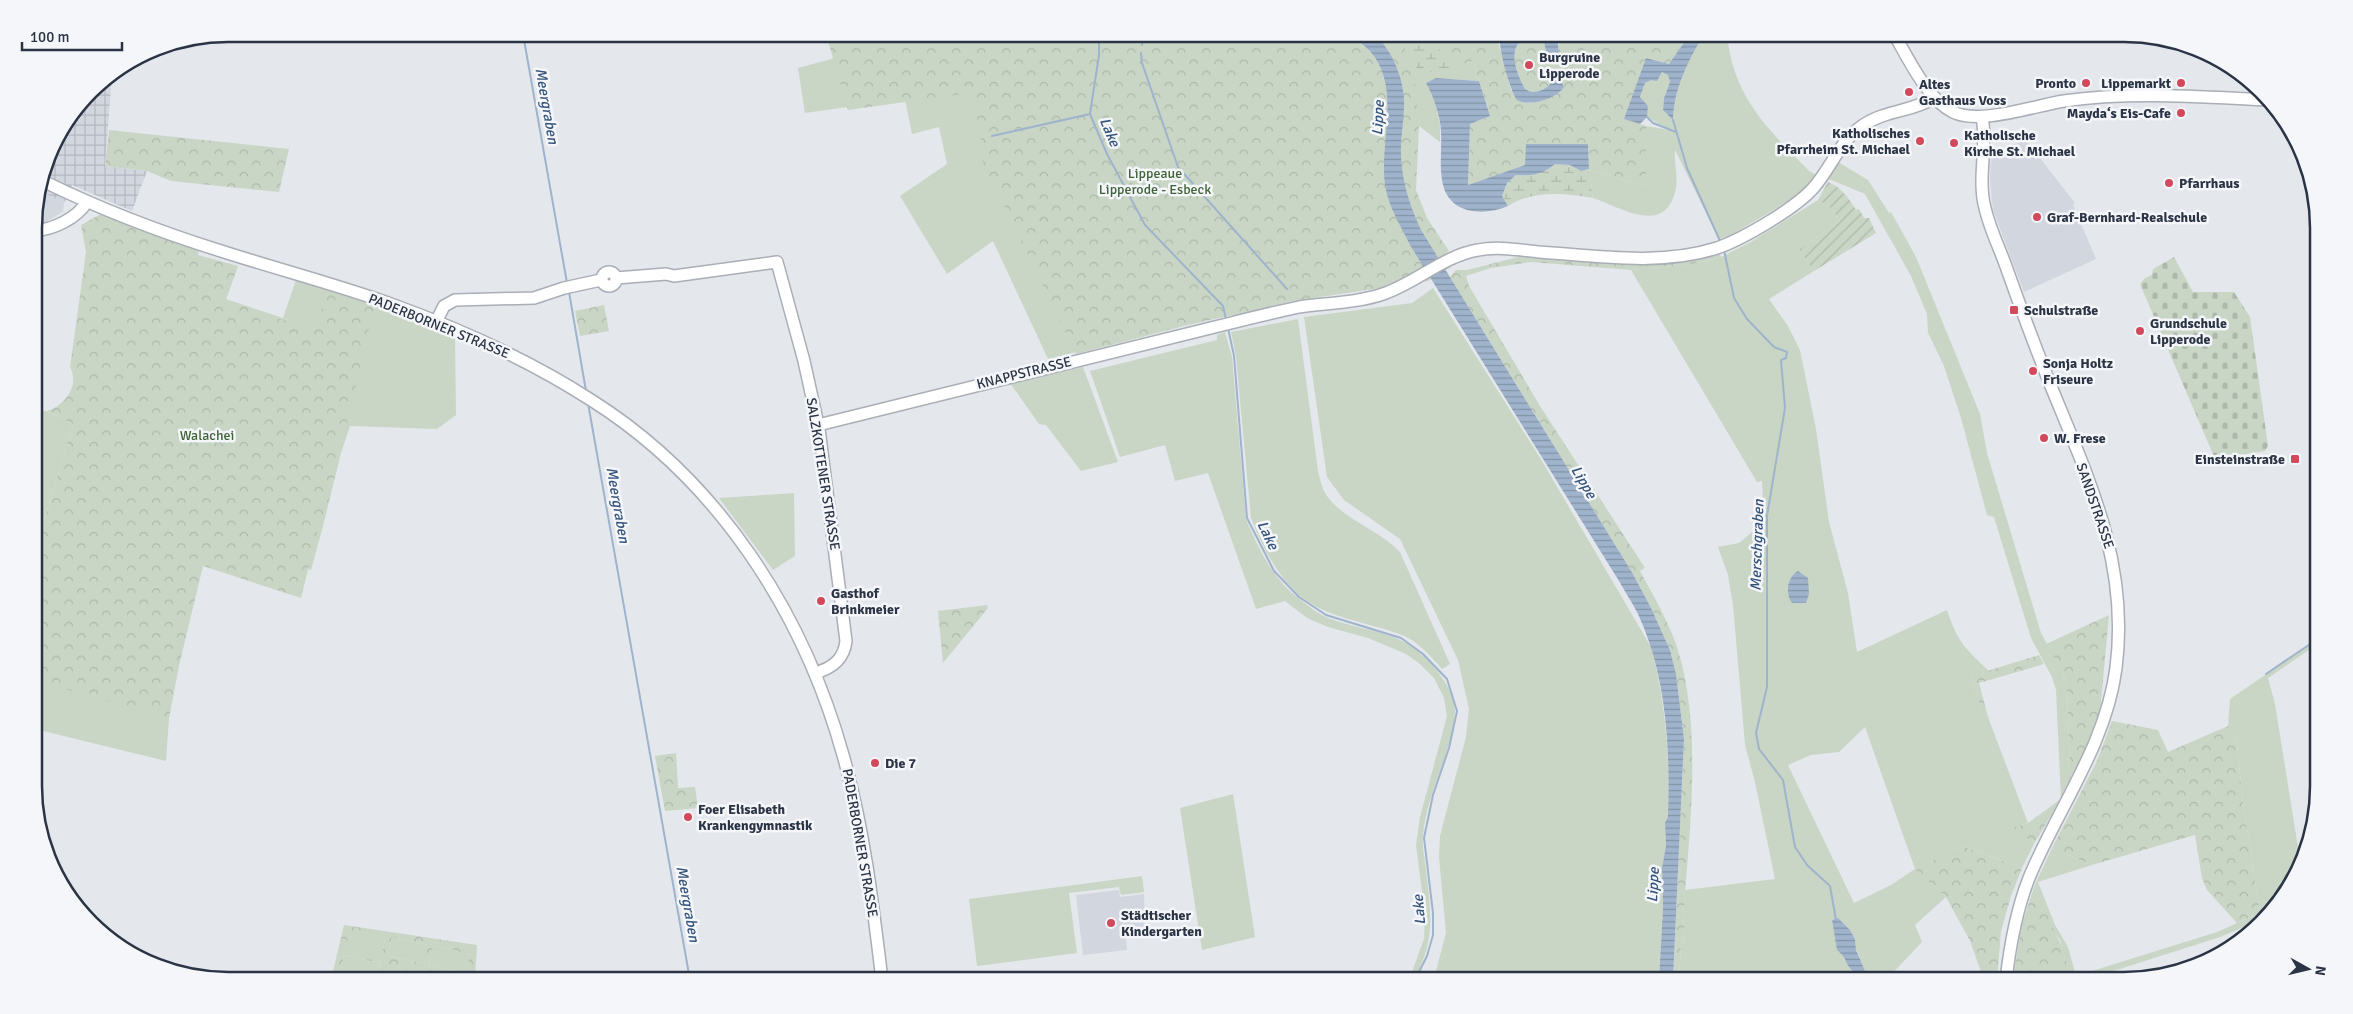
<svg xmlns="http://www.w3.org/2000/svg" width="2353" height="1014" font-family="Signika,sans-serif">
  <defs>
    <pattern id="industrial-grid" width="8" height="8" patternUnits="userSpaceOnUse" patternTransform="scale(1.25)"><rect width="8" height="8" fill="#d2d6de"/><path d="M0 4h8M4 0v8" fill="none" stroke="#b4b8c0"/></pattern>
    <pattern id="forest-crowns" width="20" height="18" patternUnits="userSpaceOnUse" patternTransform="scale(1.25)"><rect width="20" height="18" fill="#c9d6c5"/><path d="M2 6a3 3 0 1 1 6 0M12 15a3 3 0 1 1 6 0" fill="none" stroke="#adb8ab"/></pattern>
    <pattern id="wetland-marsh" width="20" height="14" patternUnits="userSpaceOnUse" patternTransform="scale(1.25)"><rect width="20" height="14" fill="#c9d6c5"/><path d="M1 5h8M5 5V1M11 12h8M15 12V8" fill="none" stroke="#adb8ab"/></pattern>
    <pattern id="cemetery-stones" width="16" height="16" patternUnits="userSpaceOnUse" patternTransform="scale(1.25)"><rect width="16" height="16" fill="#c9d6c5"/><path d="M2 7V4a2 2 0 0 1 4 0v3zM10 15v-3a2 2 0 0 1 4 0v3z" fill="#adb8ab"/></pattern>
    <pattern id="garden-furrows" width="10" height="10" patternUnits="userSpaceOnUse" patternTransform="scale(1.25)"><rect width="10" height="10" fill="#c9d6c5"/><path d="M-1 1l2-2M0 10L10 0M9 11l2-2" fill="none" stroke="#adb8ab"/></pattern>
    <pattern id="water-rules" width="6" height="5" patternUnits="userSpaceOnUse" patternTransform="scale(1.25)"><rect width="6" height="5" fill="#9fb4cc"/><path d="M0 2.5h6" fill="none" stroke="#8293a7"/></pattern>
  </defs>
  <rect width="100%" height="100%" fill="#e4e7ec"/>
  <path fill="#d2d6de" d="M2026 140 2075 203 2073 205 2096 259 2024 292 1993 210 1990 180 1991 153Z
    M41 191 64 203 63 212 42 224 34 225V215Z
    M1119 890 1120 897 1144 894 1145 928 1125 930 1127 950 1083 955 1076 895Z"/>
  <path fill="url(#industrial-grid)" d="M112 75 105 166 147 171 132 211 72 185 64 203 41 191 54 143 100 82Z"/>
  <path fill="#c9d6c5" fill-rule="evenodd" d="M1350 34 1221 316 1048 359 993 241 947 274 900 196 947 164 939 127 912 134 905 99 805 113 798 68 835 58Z
    M1704 34H1727C1733 96 1766 127 1808 170L1816 175 1800 194 1731 235 1719 239 1675 150C1674 162 1678 176 1676 188 1666 238 1621 207 1593 198L1589 169 1646 187V126L1669 130 1647 117 1648 106 1640 98 1645 83 1662 72 1668 74 1670 82 1664 98 1663 110 1673 119C1674 87 1687 60 1704 34Z
    M1473 61 1479 81 1436 78 1433 94 1440 124V142L1419 126 1413 70H1452V67Z
    M1838 162 1868 180 1889 213 1891 212 1916 257 1980 414 1987 453 2041 633 2063 673 2067 688 2070 768 2076 771 2061 799 2056 690 2052 677 2031 638 1994 517 1987 515 1961 418 1944 366 1928 333 1927 314 1911 276 1865 194 1829 179Z
    M1818 200 1829 206 1840 221 1799 250 1814 271 1769 299 1788 326 1800 350 1816 429 1829 522 1848 593 1857 652 1947 610C1958 643 1964 647 1989 671L1971 676 1982 711 1988 717 2028 823 2006 830 2035 842 2022 868 1962 846 1916 869 1946 897 1915 925 1922 942 1886 980H1869L1856 949 1855 939 1850 930 1837 918 1832 920 1841 954 1845 956 1849 968 1859 976 1860 980H1679L1681 944 1685 935 1683 918 1685 890 1775 879 1755 782 1745 745 1733 605 1728 575 1718 547 1739 543 1764 522 1762 481 1757 482 1631 270 1694 264 1721 257 1749 243ZM1865 727 1915 869 1891 885 1854 903 1788 765 1811 755 1839 752Z
    M296 280 373 305 455 336 456 415 437 429 350 426 341 453 273 430 254 508 322 530 311 570 187 529 186 286 283 318Z
    M1433 288 1539 456 1651 647C1666 703 1670 758 1668 816L1665 823 1666 845 1662 868 1663 907 1659 980H1431L1436 971 1446 933 1439 857 1440 836 1466 737 1469 709 1458 660 1400 539 1344 500 1327 477 1304 317 1412 303Z
    M1298 319 1318 471C1320 480 1322 489 1327 496 1343 519 1379 530 1400 552L1450 664 1442 669C1431 657 1418 641 1402 635 1369 622 1327 619 1299 595 1276 574 1262 546 1251 518L1236 357 1231 332Z
    M1225 332 1232 357 1246 519C1258 548 1273 580 1300 599 1308 606 1318 614 1328 618 1351 627 1378 630 1400 640 1423 650 1456 686 1455 712 1452 755 1426 793 1423 836 1422 847 1425 860 1426 870 1431 914 1436 939 1414 980H1409L1424 939 1425 915 1416 845 1420 817 1447 716 1444 698 1434 678 1420 664 1406 654 1368 638 1328 627 1307 618 1285 601 1256 609 1208 473 1175 481 1165 445 1120 457 1090 371 1217 340V335Z
    M1083 367 1118 462 1081 471 1046 425 1039 424 1010 383Z
    M35 411H47L73 424 35 551Z
    M794 493 795 556 773 570 719 498Z
    M2319 638V643L2268 678 2275 704 2301 866 2279 904 2263 919 2220 937 2104 974 2081 980H2067L2070 977 2060 940 2051 927 2034 887 2052 848 2092 865 2038 882 2055 925 2068 947 2076 976 2217 932 2260 913 2242 795 2236 733 2228 726 2230 699Z
    M37 675 169 718 166 761 35 729Z
    M1233 794 1255 937 1202 950 1180 808Z
    M1142 876 1144 892 1121 895 1119 887 1069 893 1077 953 977 966 969 899Z
    M349 932 385 940 381 960 344 952Z
    M392 937 429 945 424 964 388 956Z
    M433 946 470 954 465 973 429 965Z
    M344 955 380 963 377 980 340 974Z
    M408 970 444 978V980H406Z"/>
  <path fill="url(#forest-crowns)" fill-rule="evenodd" d="M826 34H1504L1500 39 1499 45 1511 90 1521 102 1530 103 1547 99 1560 80 1553 79C1548 89 1536 96 1525 89 1519 79 1513 62 1514 51 1516 42 1537 32 1543 41 1546 45 1546 52 1547 56L1559 60V41L1557 34H1690L1669 64 1646 58 1625 119 1646 126V187L1589 169 1588 144 1468 185 1470 124 1490 116 1473 61 1453 67V70H1414L1419 126 1416 190 1427 218 1449 251 1443 255 1451 267 1428 281 1293 301 1184 326 1076 354 976 148 983 146 970 93 848 110Z
    M109 130 289 149 279 192 171 181 147 171 105 166Z
    M101 214 199 249 198 255 238 266 226 300 314 331 328 292 374 307 347 424 343 427 337 451 341 453 322 530 318 529 301 598 203 566 179 666 169 718 35 681V551L73 424 47 411C65 405 80 386 70 367L86 252 81 225Z
    M1719 251 1721 257 1694 264 1631 270 1531 262 1491 268 1466 276 1469 286 1540 406 1645 568 1640 571C1655 599 1672 627 1680 657 1702 737 1689 836 1683 918L1685 935 1681 944 1679 980H1673L1684 739 1676 674 1670 650 1651 608 1633 574 1450 277 1456 270H1467L1518 257Z
    M604 305 609 331 580 336 575 311Z
    M987 605 988 608 943 663 938 611Z
    M2109 615 2100 712 2076 771 2070 769 2067 688 2063 673 2046 644Z
    M2039 655 2044 664 1979 683 1988 717 1982 711 1971 676Z
    M2112 721 2158 730 2168 752 2228 726 2236 733 2242 795 2260 913 2237 923 2207 890 2202 878 2195 835 2092 865 2052 848 2097 761Z
    M676 753 678 788 695 787 698 808 665 811 655 756Z
    M2061 799 2035 842 2005 830 2028 823Z
    M1962 846 2022 868 2011 896 2001 931 1997 980H1984L1970 941 1946 897 1915 869Z
    M2034 887 2063 949 2070 977 2067 980H2013L2021 928Z
    M344 925 477 945 475 980H444V978L408 970 406 980H377L380 963 344 955 340 974 366 980H331ZM349 933 385 940 381 959 345 952ZM392 937 428 945 424 964 388 956ZM433 946 470 954 465 973 429 965Z"/>
  <path fill="url(#wetland-marsh)" d="M1396 34H1429L1452 67 1453 72H1419Z
    M1555 164 1570 165 1581 171 1589 169 1593 198C1565 193 1533 190 1508 206L1502 196 1507 183 1516 175C1533 176 1542 175 1555 164Z"/>
  <path fill="url(#cemetery-stones)" d="M2174 257 2193 292H2234L2250 317 2268 446 2265 451 2215 459 2140 284 2145 278 2152 275 2153 269Z"/>
  <path fill="url(#garden-furrows)" d="M1828 182C1842 188 1848 197 1856 210L1859 209 1864 218H1869L1876 233 1814 271 1799 250 1840 221 1829 206 1818 200Z"/>
  <path fill="url(#water-rules)" d="M1350 34H1374C1393 51 1405 81 1404 106 1404 123 1400 139 1401 156 1402 182 1410 206 1421 230L1633 574 1651 608 1670 650 1676 674 1684 739 1673 980H1659L1663 907 1662 868 1666 845 1665 823 1668 816C1670 747 1667 677 1638 614 1632 602 1625 592 1619 581L1410 245C1401 226 1388 206 1385 185 1379 142 1402 87 1370 51 1364 45 1356 39 1350 34Z
    M1504 34H1557L1559 52 1557 63H1551L1547 56 1544 42 1537 38 1518 44C1509 56 1519 78 1525 89 1535 96 1549 89 1553 79H1560L1564 87C1556 99 1530 107 1517 100 1510 90 1499 51 1500 39Z
    M1690 34H1704C1688 61 1674 88 1673 120L1663 110 1664 98 1670 82 1668 75 1662 72 1657 81 1651 80 1645 83 1640 97 1648 106 1647 117 1640 124 1624 119 1646 58 1669 64Z
    M1436 78 1479 81 1490 116 1470 124 1468 185 1525 165 1526 144H1588L1589 169 1581 171 1570 165 1555 164C1542 175 1533 176 1516 175L1507 183 1502 196 1508 206C1482 217 1447 214 1442 180 1439 161 1443 141 1440 122 1437 108 1433 95 1426 83Z
    M1798 571 1808 578 1809 594 1806 603H1792C1785 594 1787 577 1798 571Z
    M1838 918 1850 930 1855 939 1856 950 1869 980H1860C1858 973 1852 972 1849 967 1843 957 1847 959 1837 950L1832 920Z"/>
  <g fill="none" stroke-linecap="round" stroke-linejoin="round">
    <path stroke="#9fb4cc" stroke-width="2" d="M523 34 567 283
      M1099 34V55L1090 114 1107 154 1145 225 1223 306 1226 319
      M1142 45 1144 34
      M1141 53 1142 63 1178 167 1287 289
      M1647 117 1653 123 1676 132
      M1673 120 1687 168 1720 241
      M992 136 1090 114
      M1724 250 1734 298 1747 319 1774 347 1787 352 1786 358 1781 360 1785 408 1767 516V687L1756 733 1759 749 1783 780 1795 847 1807 865 1830 886 1836 920
      M569 292 586 391
      M1228 328 1234 356 1247 518 1274 571 1299 597 1326 615 1401 638 1423 654 1447 679 1457 711 1449 748 1433 795 1424 838 1433 913V935L1427 956 1415 980
      M588 403 690 980
      M2266 674 2319 638"/>
    <g stroke="#a9aeb7" stroke-width="14">
      <path id="secondary" d="M1894 34C1908 58 1927 99 1953 112 1980 125 2033 106 2064 101 2131 91 2202 97 2269 100
        M1982 117C1988 147 1977 178 1985 208 1990 230 2001 251 2008 272 2023 314 2038 355 2055 396 2092 486 2129 568 2116 668 2106 745 2058 808 2029 878 2016 911 2010 945 2006 980
        M43 181C100 209 160 232 221 251 277 269 335 284 391 304 460 329 529 360 591 400 718 480 803 612 843 755 864 828 873 905 882 980
        M34 231C54 229 76 219 87 202
        M602 279a7 7 0 1 1 14 0a7 7 0 1 1-14 0Z
        M616 278 666 274 674 276 777 262 804 361 819 429 846 641C844 659 833 668 815 673
        M436 322 444 306 455 300 534 298 564 288 601 280
        M818 425 1231 323C1254 317 1276 312 1299 307 1327 303 1356 303 1383 294 1416 283 1443 256 1478 250 1498 246 1519 250 1540 252 1597 256 1661 266 1717 248 1743 239 1798 207 1815 186 1832 166 1840 141 1862 126 1884 110 1912 112 1934 98"/>
    </g>
    <use href="#secondary" stroke="#fff" stroke-width="11"/>
  </g>
  <g fill="#d1495b" stroke="#f4f6f9" stroke-width="2">
    <circle cx="1529" cy="65" r="5"/>
    <circle cx="2086" cy="83" r="5"/>
    <circle cx="2181" cy="83" r="5"/>
    <circle cx="1909" cy="92" r="5"/>
    <circle cx="2181" cy="113" r="5"/>
    <circle cx="1920" cy="141" r="5"/>
    <circle cx="1954" cy="143" r="5"/>
    <circle cx="2169" cy="183" r="5"/>
    <circle cx="2037" cy="217" r="5"/>
    <rect x="2009" y="305" width="10" height="10" rx="2.5"/>
    <circle cx="2140" cy="331" r="5"/>
    <circle cx="2033" cy="371" r="5"/>
    <circle cx="2044" cy="438" r="5"/>
    <rect x="2290" y="454" width="10" height="10" rx="2.5"/>
    <circle cx="821" cy="601" r="5"/>
    <circle cx="875" cy="763" r="5"/>
    <circle cx="688" cy="817" r="5"/>
    <circle cx="1111" cy="923" r="5"/>
  </g>
  <g text-anchor="middle" dominant-baseline="central" stroke-width="5" stroke-linejoin="round" paint-order="stroke">
    <g font-size="14" font-weight="bold" fill="#2b3445" stroke="#f4f6f9" text-anchor="start">
      <text x="1539" y="57">Burgruine<tspan x="1539" dy="16">Lipperode</tspan></text>
      <text x="2076" y="83" text-anchor="end">Pronto</text>
      <text x="2171" y="83" text-anchor="end">Lippemarkt</text>
      <text x="1919" y="84">Altes<tspan x="1919" dy="16">Gasthaus Voss</tspan></text>
      <text x="2171" y="113" text-anchor="end">Mayda‘s Eis-Cafe</text>
      <text x="1910" y="133" text-anchor="end">Katholisches<tspan x="1910" dy="16">Pfarrheim St. Michael</tspan></text>
      <text x="1964" y="135">Katholische<tspan x="1964" dy="16">Kirche St. Michael</tspan></text>
      <text x="2179" y="183">Pfarrhaus</text>
      <text x="2047" y="217">Graf-Bernhard-Realschule</text>
      <text x="2024" y="310">Schulstraße</text>
      <text x="2150" y="323">Grundschule<tspan x="2150" dy="16">Lipperode</tspan></text>
      <text x="2043" y="363">Sonja Holtz<tspan x="2043" dy="16">Friseure</tspan></text>
      <text x="2054" y="438">W. Frese</text>
      <text x="2285" y="459" text-anchor="end">Einsteinstraße</text>
      <text x="831" y="593">Gasthof<tspan x="831" dy="16">Brinkmeier</tspan></text>
      <text x="885" y="763">Die 7</text>
      <text x="698" y="809">Foer Elisabeth<tspan x="698" dy="16">Krankengymnastik</tspan></text>
      <text x="1121" y="915">Städtischer<tspan x="1121" dy="16">Kindergarten</tspan></text>
    </g>
    <g font-size="14" fill="#3f6138" stroke="#f4f6f9">
      <text x="1155" y="173">Lippeaue<tspan x="1155" dy="16">Lipperode - Esbeck</tspan></text>
      <text x="207" y="435">Walachei</text>
    </g>
    <g font-size="14" fill="#2b3445" stroke="#f4f6f9">
      <text transform="translate(439 326) rotate(22)">PADERBORNER STRASSE</text>
      <text transform="translate(1024 373) rotate(-14)">KNAPPSTRASSE</text>
      <text transform="translate(823 474) rotate(81)">SALZKOTTENER STRASSE</text>
      <text transform="translate(2095 506) rotate(71)">SANDSTRASSE</text>
      <text transform="translate(860 843) rotate(80)">PADERBORNER STRASSE</text>
    </g>
    <g font-size="15" font-style="italic" fill="#34527a" stroke="#f4f6f9">
      <text transform="translate(547 106) rotate(80)">Meergraben</text>
      <text transform="translate(1378 118) rotate(-87)">Lippe</text>
      <text transform="translate(1110 132) rotate(67)">Lake</text>
      <text transform="translate(1584 482) rotate(59)">Lippe</text>
      <text transform="translate(618 505) rotate(80)">Meergraben</text>
      <text transform="translate(1268 535) rotate(64)">Lake</text>
      <text transform="translate(1757 545) rotate(-88)">Merschgraben</text>
      <text transform="translate(1653 885) rotate(-87)">Lippe</text>
      <text transform="translate(688 904) rotate(80)">Meergraben</text>
      <text transform="translate(1419 910) rotate(-95)">Lake</text>
    </g>
  </g>
  <path d="M0 0H2353V1014H0ZM228 42H2124A186 186 0 0 1 2310 228V786A186 186 0 0 1 2124 972H228A186 186 0 0 1 42 786V228A186 186 0 0 1 228 42Z" fill="#f4f6f9" fill-rule="evenodd"/>
  <path fill="none" stroke="#2b3445" stroke-width="2.5" d="M228 42H2124A186 186 0 0 1 2310 228V786A186 186 0 0 1 2124 972H228A186 186 0 0 1 42 786V228A186 186 0 0 1 228 42Z"/>
  <g transform="translate(2308 969) rotate(98)" stroke="#f4f6f9" stroke-width="4" paint-order="stroke">
  <path d="M0-4L9 19L0 12L-9 19Z" fill="#2b3445"/>
  <text y="-8" font-size="14" font-weight="bold" text-anchor="middle" fill="#2b3445">N</text>
  </g>
  <path d="M22 42v8h100v-8" fill="none" stroke="#2b3445" stroke-width="2.5"/>
  <text x="30" y="42" font-size="15" fill="#2b3445" stroke="#f4f6f9" stroke-width="4" paint-order="stroke">100 m</text>
</svg>
